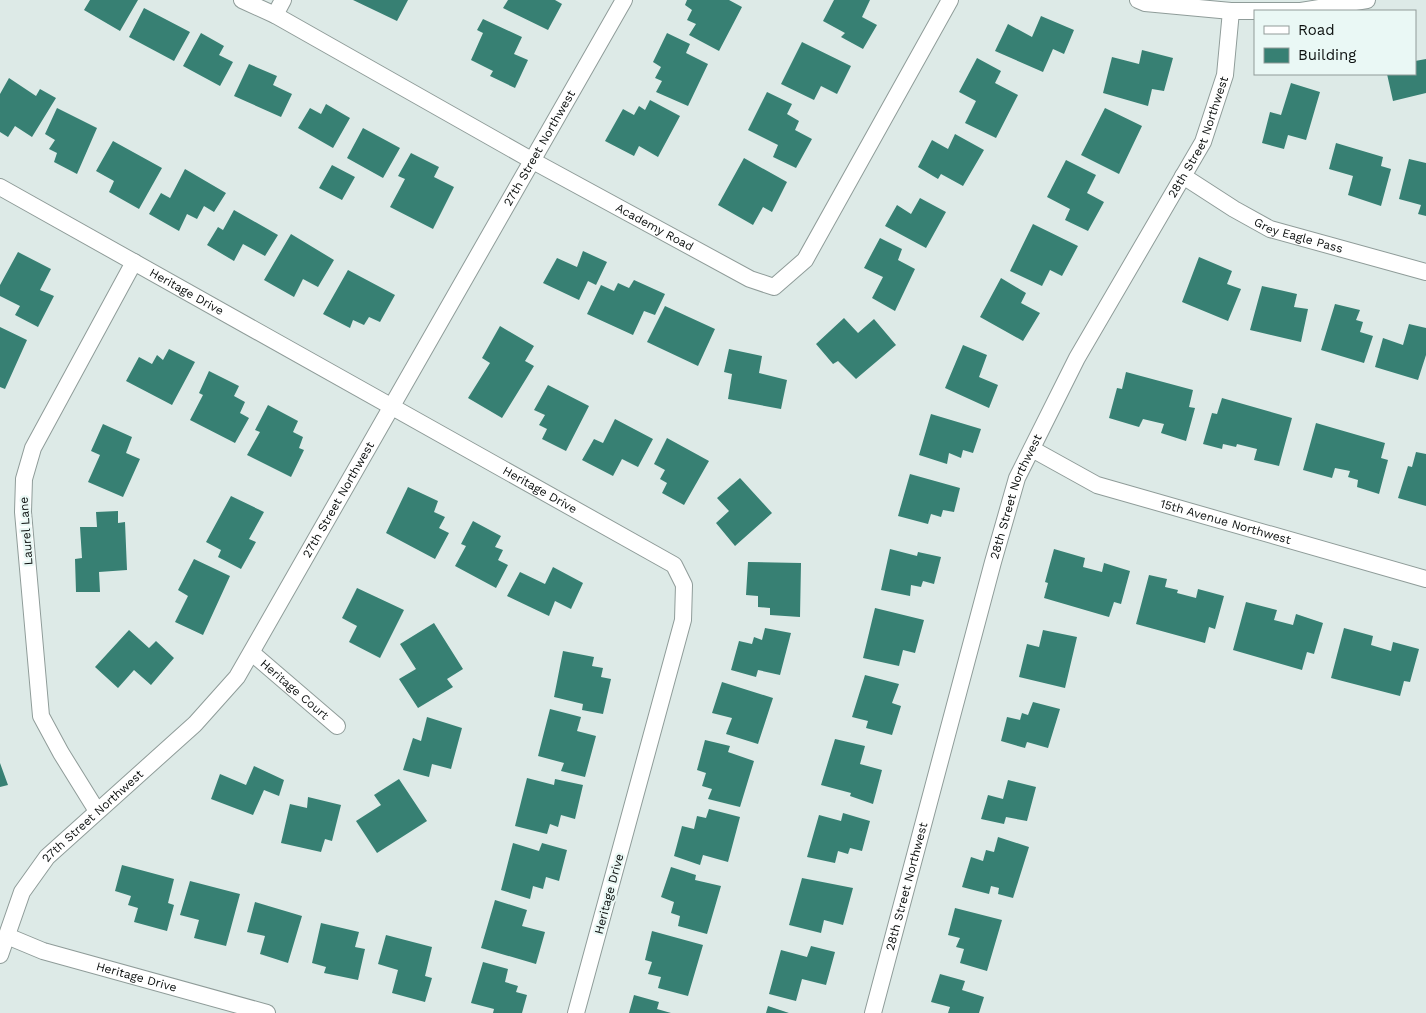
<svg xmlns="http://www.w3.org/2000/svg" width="1426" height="1013" font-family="'Work Sans',sans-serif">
  <rect width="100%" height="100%" fill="#ddeae7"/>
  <path fill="#378073" d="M90 0H138L120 31 84 10Z
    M353 0H408L397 21Z
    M508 0H555L562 4 548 30 503 8Z
    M687 0H729L742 7 719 51 689 35 696 24 687 20 692 10 685 5Z
    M834 0H870L862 17 877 25 863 49 841 37 845 33 823 21Z
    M144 8 190 32 174 61 129 37Z
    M1041 16 1074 30 1064 54 1053 49 1043 72 995 51 1008 24 1032 37Z
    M483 19 522 37 514 54 528 60 515 88 490 76 493 71 471 60 483 33 477 30Z
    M201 33 224 46 219 55 233 62 220 86 183 66Z
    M667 33 690 44 686 53 708 64 688 106 656 92 662 81 655 78 661 67 653 62Z
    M802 42 851 66 837 94 821 86 814 100 781 84Z
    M1142 50 1173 58 1164 91 1152 89 1148 106 1103 93 1112 57 1139 64Z
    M977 58 1001 71 995 83 1018 95 996 138 965 123 976 101 959 92Z
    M1426 59V93L1393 101 1387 74H1415V61Z
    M249 64 277 76 273 85 292 94 281 117 234 96Z
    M9 78 36 96 40 89 56 98 32 137 15 126 8 137 0 132V94Z
    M1291 83 1320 92 1306 140 1288 135 1284 149 1262 143 1270 112 1281 115Z
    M767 92 792 104 787 114 799 121 795 130 812 139 796 168 773 157 778 145 748 130Z
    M650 100 680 116 658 157 639 146 634 156 605 141 623 109 634 115 639 106 645 110Z
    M326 104 350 118 333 148 298 128 310 108 321 114Z
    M57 108 97 128 77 174 54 162 57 153 49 149 55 140 45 134Z
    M1105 108 1142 126 1119 174 1081 155Z
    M363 128 400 148 383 178 347 158Z
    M955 134 984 150 963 186 941 174 938 179 918 167 932 140 948 149Z
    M113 141 162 168 139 209 109 192 114 181 96 171Z
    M1336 143 1383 157 1381 166 1391 169 1381 206 1348 195 1353 176 1329 169Z
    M411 153 439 167 434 177 454 187 433 229 390 207 405 179 398 176Z
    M744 158 787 182 772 212 763 207 753 225 718 205Z
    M1409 159 1426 163V216L1418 214 1421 205 1399 199Z
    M1066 160 1096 175 1087 193 1104 202 1088 231 1065 220 1070 209 1047 197Z
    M332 165 355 177 342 200 319 188Z
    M185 169 226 193 214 212 204 206 197 219 187 214 179 231 149 214 161 193 170 198Z
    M920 198 946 212 926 248 885 226 897 205 911 214Z
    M234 210 278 235 265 256 243 244 234 261 207 245 218 227 223 230Z
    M1033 224 1078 246 1062 276 1050 270 1042 286 1010 271Z
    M291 234 334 260 318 287 303 279 294 297 264 280Z
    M880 238 902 249 898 260 915 269 895 311 872 298 883 277 864 268Z
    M583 251 607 262 596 285 588 281 579 300 543 283 557 258 577 267Z
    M18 252 51 269 40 290 54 296 38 327 15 315 20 306 0 296V285Z
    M1199 257 1232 271 1227 284 1241 289 1228 321 1182 302Z
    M348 270 395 295 380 322 369 317 364 325 353 320 350 328 323 314Z
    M1001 278 1026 293 1021 303 1040 313 1023 341 980 317Z
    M634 280 665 294 655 315 644 311 633 335 587 314 601 285 614 291 618 283 629 288Z
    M1262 286 1297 294 1294 307 1308 309 1301 342 1250 330Z
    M1335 304 1360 310 1356 320 1363 322 1360 332 1373 336 1364 363 1321 350Z
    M665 306 715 329 698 366 647 342Z
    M844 318 858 333 874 319 896 345 856 379 838 361 833 364 816 344Z
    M1409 324 1426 328V355L1418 380 1375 367 1383 338 1403 345Z
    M500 326 534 346 525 361 534 366 502 418 468 398 490 363 482 358Z
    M0 327 27 340 5 389 0 387Z
    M963 345 987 355 979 377 998 385 989 408 945 388Z
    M169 349 195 362 172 405 126 381 139 357 152 364 157 355 163 360Z
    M729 349 762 356 759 373 787 380 781 409 728 399 732 374 724 372Z
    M209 371 239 386 234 396 245 402 240 413 249 418 235 443 190 420 203 395 199 393Z
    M1126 372 1193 390 1189 407 1195 408 1186 441 1161 433 1164 424 1143 419 1139 427 1109 418 1117 388 1122 389Z
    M548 385 589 406 566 451 542 439 547 429 539 425 545 415 534 410Z
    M1222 398 1292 418 1279 466 1254 460 1257 449 1237 444 1236 447 1223 444 1222 449 1203 444 1212 413 1217 414Z
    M268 405 298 421 293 432 303 437 299 448 304 450 291 477 247 455 260 432 255 430Z
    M931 414 981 429 973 453 963 450 961 458 949 453 947 464 919 455Z
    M615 419 653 439 638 467 622 459 613 476 582 460 594 439 603 443Z
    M1316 423 1385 443 1381 458 1388 460 1379 494 1357 487 1358 480 1348 477 1350 471 1335 468 1332 478 1303 470Z
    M103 424 132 437 126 453 140 459 123 497 88 482 100 455 91 451Z
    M667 438 709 461 684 505 662 493 667 483 660 479 665 470 654 464Z
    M1416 452 1426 454V506L1398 498 1408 466 1412 467Z
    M910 474 960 488 954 512 943 510 941 517 931 514 928 524 898 516Z
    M740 478 772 513 735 546 716 523 729 511 717 498Z
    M408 487 438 501 434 512 445 517 439 528 449 533 435 559 386 533Z
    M231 496 264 512 249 539 256 542 241 569 218 557 221 550 206 542Z
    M118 511V523L125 522 127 570 99 572 100 592H76L75 559 82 558 80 527H97L96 512Z
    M473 521 501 536 495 547 503 550 498 560 508 565 496 588 455 566 466 546 461 544Z
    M890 549 917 556 918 552 941 557 934 584 923 581 921 587 911 585 910 596 881 590Z
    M1054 549 1085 558 1083 567 1102 572 1104 563 1130 571 1121 604 1114 602 1109 617 1044 598 1048 583 1045 582Z
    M194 559 230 576 203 635 175 622 188 596 178 590Z
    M748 562 801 563 800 617 770 615V608L758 607V596L746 595Z
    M553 567 583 583 571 609 555 601 549 616 507 596 520 572 545 584Z
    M1149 575 1167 579 1165 587 1178 590 1177 593 1196 598 1198 589 1224 596 1215 629 1209 627 1205 643 1136 624Z
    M357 588 404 610 380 658 349 642 357 626 342 618Z
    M1246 602 1277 610 1274 620 1293 625 1296 614 1323 623 1314 654 1307 652 1302 670 1233 650Z
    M875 608 924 620 915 653 903 650 899 666 863 658Z
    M434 623 463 669 447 679 453 687 418 708 399 679 416 669 400 644Z
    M765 628 791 633 780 675 758 670 756 677 731 670 739 641 752 644 754 637 762 640Z
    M1344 628 1373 636 1371 645 1391 651 1393 642 1419 649 1410 682 1404 681 1400 696 1331 678Z
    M129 630 149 648 156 641 174 658 151 685 134 670 118 688 95 667Z
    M1043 630 1077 637 1065 688 1019 677 1027 644 1039 647Z
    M563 651 594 657 592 666 603 668 601 677 611 679 603 714 582 710 583 704 554 697Z
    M865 675 899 684 892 703 901 706 892 735 866 728 868 721 852 717Z
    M722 682 773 698 758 744 726 734 732 718 712 713Z
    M1033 702 1060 709 1048 748 1027 742 1025 748 1001 741 1007 717 1020 720 1022 713 1028 715Z
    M550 709 581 717 577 731 596 736 585 777 561 771 564 763 538 756Z
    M427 717 462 728 451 769 432 764 429 777 403 770 413 738 421 741Z
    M835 739 865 746 860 764 882 770 873 804 850 796 851 793 821 785Z
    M705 740 730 746 728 752 754 761 740 807 708 799 712 789 702 786 706 773 697 770Z
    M0 763 8 785 0 787Z
    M254 766 284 780 279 796 264 790 253 815 211 799 220 774 246 785Z
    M527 778 554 785 555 779 583 785 575 819 561 815 558 827 550 824 547 834 515 826Z
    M399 779 427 821 377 853 356 821 381 805 374 795Z
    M1008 780 1036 787 1027 821 1006 817 1004 824 981 819 988 795 1003 799Z
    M308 797 341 805 332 841 325 839 321 852 281 843 290 804 307 808Z
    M709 809 740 817 728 862 703 855 700 865 674 856 682 826 694 829 697 816 706 818Z
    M843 813 870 821 862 851 850 848 848 854 838 851 835 863 807 857 819 815 841 821Z
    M998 837 1029 847 1013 898 998 894 999 888 991 886 989 894 962 887 971 857 983 861 986 850 994 852Z
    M513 843 539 851 542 843 567 850 559 881 546 877 543 889 533 886 530 899 501 890Z
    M122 865 174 879 168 903 174 905 167 931 134 922 138 908 128 905 131 896 115 891Z
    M671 867 696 875 695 880 721 886 707 934 678 926 680 916 671 913 674 902 661 897Z
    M802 878 853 888 843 925 824 920 821 933 789 925Z
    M190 881 240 894 226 946 194 938 199 920 180 915Z
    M495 900 527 910 522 926 545 932 536 964 481 948Z
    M255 902 302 916 288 963 260 954 265 936 247 932Z
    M955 908 1002 920 987 971 960 963 964 949 956 947 960 938 948 935Z
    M321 923 359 932 355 947 365 949 358 980 324 973 326 967 312 963Z
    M652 931 703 945 688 996 658 988 661 977 648 974 652 962 645 960Z
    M386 935 432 947 425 976 432 978 425 1002 392 993 398 970 378 964Z
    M811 946 835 952 826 985 802 979 796 1001 769 994 781 950 807 957Z
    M483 962 508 969 505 982 518 986 516 992 527 995 522 1013H493L494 1009 471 1003Z
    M940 974 965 981 962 990 984 997 979 1013H948L950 1007 931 1002Z
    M634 995 659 1002 657 1009 671 1013H629Z
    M768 1006 789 1013H766Z"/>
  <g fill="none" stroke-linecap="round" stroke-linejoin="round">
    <g stroke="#8f9c99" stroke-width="18">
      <g id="minor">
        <path id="s1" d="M242 0 275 15 533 161 750 279 774 287 805 260 950 0"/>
        <path d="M1138 0 1145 3 1231 11H1301L1367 0"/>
        <path d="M275 15 283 0"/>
        <path id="s2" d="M1183 176 1234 209 1270 229 1426 272"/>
        <path id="s3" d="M0 187 674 565 684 585 683 620 576 1013"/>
        <path id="s4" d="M1032 449 1097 485 1426 579"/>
        <path id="s5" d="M252 653 337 726"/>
        <path d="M97 811 61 753 41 716 23 512 24 479 33 448 134 262"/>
        <path id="s6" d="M7 936 43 951 267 1013"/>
        <path id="s7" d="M0 955 22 892 47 857 195 724 237 677 624 0"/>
        <path id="s8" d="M873 1013 993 562 1017 478 1077 358 1203 142 1225 75 1231 11"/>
      </g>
    </g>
    <use href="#minor" stroke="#fff" stroke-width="16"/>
  </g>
  <g text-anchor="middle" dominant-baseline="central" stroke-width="4.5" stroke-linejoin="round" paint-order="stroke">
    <g font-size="12" fill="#0c100f" stroke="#eaf8f5">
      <text stroke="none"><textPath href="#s8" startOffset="941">28th Street Northwest</textPath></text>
      <text stroke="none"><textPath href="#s7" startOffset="981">27th Street Northwest</textPath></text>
      <text stroke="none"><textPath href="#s1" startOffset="471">Academy Road</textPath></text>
      <text stroke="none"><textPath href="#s2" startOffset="131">Grey Eagle Pass</textPath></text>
      <text stroke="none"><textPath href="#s3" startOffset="214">Heritage Drive</textPath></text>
      <text stroke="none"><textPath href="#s3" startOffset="619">Heritage Drive</textPath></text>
      <text stroke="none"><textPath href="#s8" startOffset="536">28th Street Northwest</textPath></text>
      <text stroke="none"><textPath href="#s7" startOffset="576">27th Street Northwest</textPath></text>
      <text stroke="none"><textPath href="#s4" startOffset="208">15th Avenue Northwest</textPath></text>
      <text transform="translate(26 531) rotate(-94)">Laurel Lane</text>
      <text stroke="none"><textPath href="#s5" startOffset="56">Heritage Court</textPath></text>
      <text stroke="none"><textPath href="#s7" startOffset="171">27th Street Northwest</textPath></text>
      <text stroke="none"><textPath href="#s8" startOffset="131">28th Street Northwest</textPath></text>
      <text transform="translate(609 894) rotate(-75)">Heritage Drive</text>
      <text stroke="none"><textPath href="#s6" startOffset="136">Heritage Drive</textPath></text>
    </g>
  </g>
  <rect x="1254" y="10" width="162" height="65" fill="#eaf8f5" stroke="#919b99"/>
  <rect x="1264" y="26" width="25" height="8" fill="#ffffff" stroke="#919b99"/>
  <text x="1298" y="35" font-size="15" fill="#0c100f">Road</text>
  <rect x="1264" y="48" width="25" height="15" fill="#378073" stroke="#919b99"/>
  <text x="1298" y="60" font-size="15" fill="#0c100f">Building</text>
</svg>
